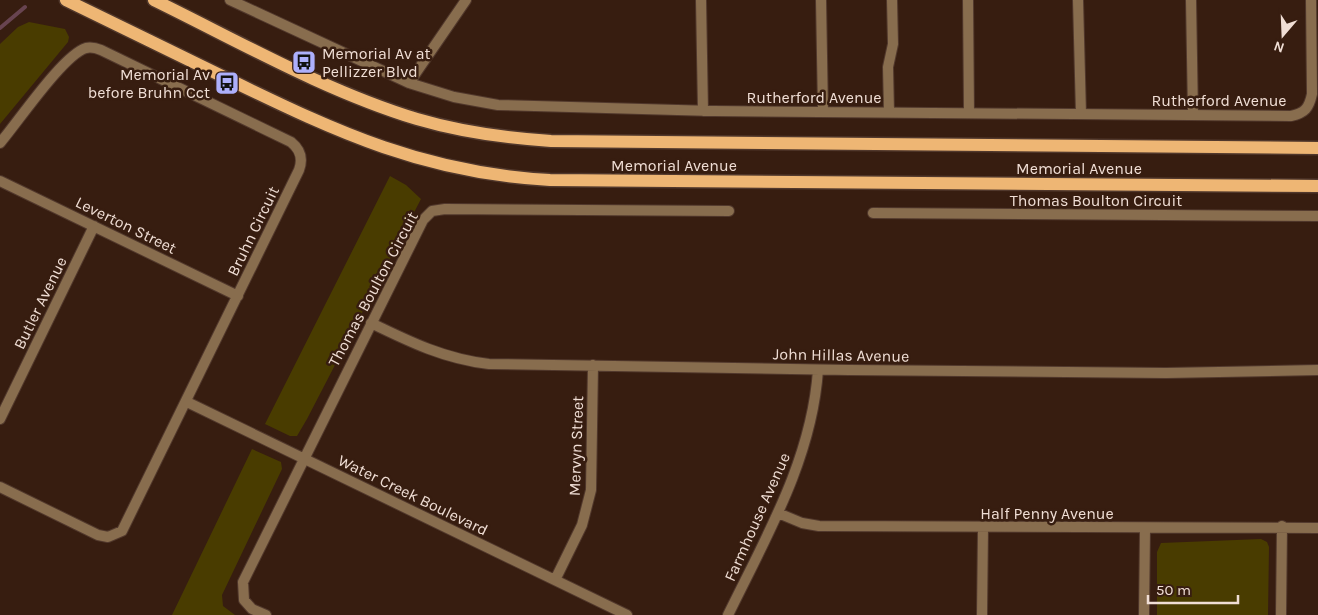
<svg xmlns="http://www.w3.org/2000/svg" width="1318" height="615" font-family="Karla,sans-serif">
  <rect width="100%" height="100%" fill="#371d10"/>
  <path fill="#493c00" d="M29 22 65 29 69 37 68 42 0 124V44L18 27Z
    M390 176 406 185 421 199 307 419 297 436H290L265 424Z
    M252 449 281 462 282 469 222 595 223 606 235 615H172Z
    M1261 539 1267 542 1269 547 1268 615H1157V552L1161 543Z"/>
  <g fill="none" stroke-linecap="round" stroke-linejoin="round">
    <path stroke="#684450" stroke-width="4" d="M0 28 25 7"/>
    <g stroke="#51382c" stroke-width="12">
      <path id="minor" d="M230 0 409 83 454 97 498 105 713 111 1291 116C1305 113 1309 108 1312 94L1311 0
        M701 0 703 111
        M821 0 823 111
        M968 0 969 113
        M1078 0 1081 114
        M1191 0 1193 114
        M409 83 466 0
        M889 112 888 67 893 44 892 0
        M0 143C18 122 63 55 86 48 91 47 96 48 101 50L291 142C301 150 303 159 299 170L122 531 108 537 98 535 0 487
        M0 181 238 296
        M873 213 1318 216
        M371 323C410 342 445 359 489 364L849 370 1166 373 1318 370
        M187 402 627 615
        M0 419 94 226
        M778 513 802 523 819 526 1318 528
        M555 580 582 525 591 490 593 365
        M266 615 252 609 244 600 243 582 423 220 432 211 445 209 729 211
        M728 615C766 537 812 459 818 370
        M982 615 983 528
        M1144 615 1145 529
        M1281 615 1282 526"/>
    </g>
    <g stroke="#51382c" stroke-width="15">
      <path id="primary" d="M66 0C121 27 175 53 230 80 339 133 425 173 550 180L1318 186
        M154 0C240 42 325 91 417 119 461 132 506 138 551 141L1318 148"/>
    </g>
    <use href="#minor" stroke="#886d4e" stroke-width="10"/>
    <use href="#primary" stroke="#eeb674" stroke-width="12"/>
  </g>
  <defs>
    <g id="bus-square" transform="scale(1.25)"><rect x="-9" y="-9" width="18" height="18" rx="4" fill="#adaffb" stroke="#371d10"/><path d="M-5-6H5V4H4V6H2V4H-2V6H-4V4H-5ZM-3.5-4V0h7V-4ZM-3.5 1.2v1.5H-2V1.2ZM2 1.2v1.5H3.5V1.2Z" fill="#111"/></g>
  </defs>
  <g fill-rule="evenodd">
    <use href="#bus-square" x="304" y="62"/>
    <use href="#bus-square" x="227" y="83"/>
  </g>
  <g text-anchor="middle" dominant-baseline="central" stroke-width="5" stroke-linejoin="round" paint-order="stroke">
    <g font-size="16" fill="#f0ded5" stroke="#371d10" text-anchor="start">
      <text x="322" y="53">Memorial Av at<tspan x="322" dy="18">Pellizzer Blvd</tspan></text>
      <text x="210" y="74" text-anchor="end">Memorial Av<tspan x="210" dy="18">before Bruhn Cct</tspan></text>
    </g>
    <g font-size="16" fill="#f0ded5" stroke="#371d10">
      <text x="814" y="97">Rutherford Avenue</text>
      <text x="1219" y="100">Rutherford Avenue</text>
      <text x="674" y="165">Memorial Avenue</text>
      <text x="1079" y="168">Memorial Avenue</text>
      <text x="1096" y="200">Thomas Boulton Circuit</text>
      <text transform="translate(126 225) rotate(26)">Leverton Street</text>
      <text transform="translate(253 231) rotate(-64)">Bruhn Circuit</text>
      <text transform="translate(373 289) rotate(-62)">Thomas Boulton Circuit</text>
      <text transform="translate(40 303) rotate(-64)">Butler Avenue</text>
      <text transform="translate(841 355) rotate(1)">John Hillas Avenue</text>
      <text transform="translate(576 446) rotate(-88)">Mervyn Street</text>
      <text transform="translate(413 495) rotate(26)">Water Creek Boulevard</text>
      <text x="1047" y="513">Half Penny Avenue</text>
      <text transform="translate(757 517) rotate(-66)">Farmhouse Avenue</text>
    </g>
  </g>
  <g transform="translate(1283 35) rotate(199)" stroke="#371d10" stroke-width="4" paint-order="stroke">
  <path d="M0-4L9 19L0 12L-9 19Z" fill="#f0ded5"/>
  <text y="-8" font-size="14" font-weight="bold" text-anchor="middle" fill="#f0ded5">N</text>
  </g>
  <path d="M1148 595v8h90v-8" fill="none" stroke="#f0ded5" stroke-width="2.5"/>
  <text x="1156" y="595" font-size="15" fill="#f0ded5" stroke="#371d10" stroke-width="4" paint-order="stroke">50 m</text>
</svg>
